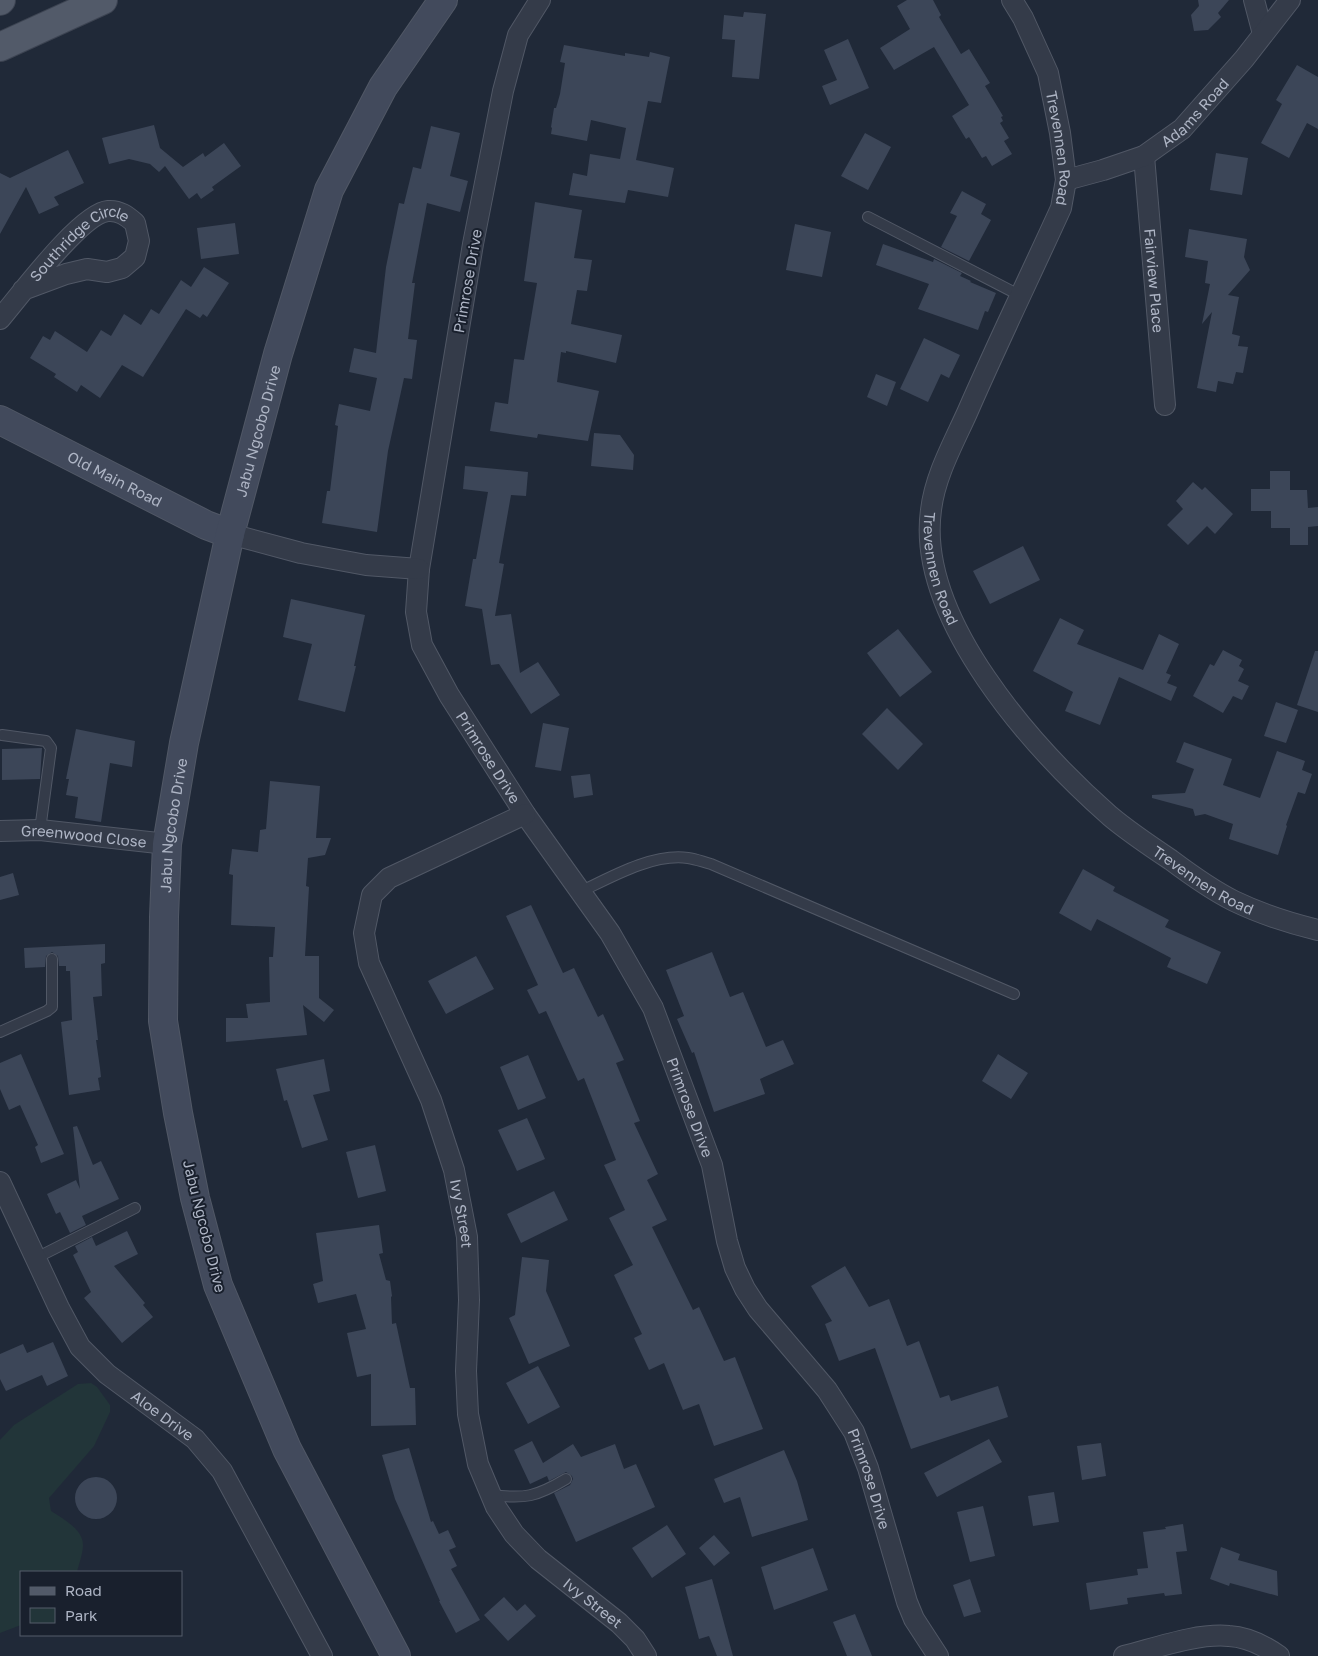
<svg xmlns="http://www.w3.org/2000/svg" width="1318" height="1656" font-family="'Golos Text',sans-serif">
  <rect width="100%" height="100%" fill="#202938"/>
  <path fill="#223539" d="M91 1383 97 1387 110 1405V1412L94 1446 49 1498 51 1511C63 1519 83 1529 83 1545 83 1553 79 1564 77 1572H21V1625L0 1633V1440L14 1425 78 1384Z"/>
  <path fill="#3c4658" d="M907 0H933L941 15 939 17 961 54 969 49 990 83 985 86 1003 116 1001 117 1003 121 1000 123 1009 138 1004 141 1012 154 992 166 986 156 982 158 969 137 966 139 952 116 969 105 934 47 894 70 880 48 910 29 897 6Z
    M1198 0H1229L1218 13 1221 17 1208 30 1194 31 1191 15 1199 6Z
    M744 12 766 14 759 79 732 77 735 40 722 39 724 15 743 17Z
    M848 39 869 88 830 105 822 86 837 80 824 50Z
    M564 45 625 56V53L649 57 650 52 670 57 661 103 648 101 636 160 674 168 668 197 628 190 625 203 569 195 573 173 587 176 590 154 620 159 626 128 591 120 587 141 551 134 552 128 551 127 554 108H556L560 94 565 63 560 62Z
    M1297 65 1318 77V129L1307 123 1289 158 1261 143 1282 104 1276 100Z
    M154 125 160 148 183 167 203 153 205 157 224 143 241 166 212 187 214 190 201 199 197 193 189 199 165 166 159 172 150 164 129 159 109 164 102 138Z
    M431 126 460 133 450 176 468 181 460 212 427 203 412 283H415L408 339 417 340 412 379 404 378 388 451 377 532 322 523 327 491H330L338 426 335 425 339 404 370 411 377 378 349 372 354 348 376 353 386 267 399 203 404 204 413 167 421 169Z
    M865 133 891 147 868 190 841 176Z
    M68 150 84 183 54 197 59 205 39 214 26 187 0 234V173L10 178Z
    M1216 153 1248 158 1242 195 1210 190Z
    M962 191 986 204 981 214 991 220 969 261 941 247 957 216 950 213Z
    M535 202 582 210 574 258 592 260 587 291 577 290 571 324 622 335 616 363 566 351V353L561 352 557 382 599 391 588 441 538 434 537 438 490 431 495 402 508 404 514 359 524 360 537 283 524 281Z
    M235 223 239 254 201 259 197 228Z
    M795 224 831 232 822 277 786 270Z
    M1189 229 1247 239 1244 257 1250 270 1228 295 1239 297 1232 334 1240 336 1238 346 1248 347 1243 373 1236 372 1233 384 1218 381 1216 392 1197 388 1212 312 1202 324 1210 284 1205 283 1208 261 1185 257Z
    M883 244 933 262 934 259 962 273 960 276 971 281 970 282 996 293 988 312 985 311 978 330 918 309 929 284 876 265Z
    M204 267 229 283 207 317 203 314 200 318 186 309 143 377 122 365 100 398 81 385 77 392 54 377 56 374 30 358 43 336 50 340 55 331 87 352 101 330 111 336 124 314 141 325 151 309 159 314 181 280 191 287Z
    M924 338 960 355 949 378 941 374 928 402 900 389Z
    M876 374 896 382 887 406 867 397Z
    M594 433 620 435 634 455 633 470 591 466Z
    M465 466 528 472 526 496 511 495 499 563 504 564 495 616 511 614 520 673 538 662 560 695 531 714 499 664 491 665 482 609 465 606 473 559H476L488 492 463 489Z
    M1270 471H1290V490H1307L1308 508 1318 507V526L1308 527V545H1290V528H1271V511H1251V489H1270Z
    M1193 482 1202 490 1205 487 1233 514 1215 534 1207 526 1188 545 1167 525 1183 509 1176 501Z
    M1023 546 1040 580 990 604 973 571Z
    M291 599 365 615 354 666H356L345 712 298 700 312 644 283 637Z
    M1060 618 1084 630 1077 644 1143 670 1159 634 1179 644 1166 673 1171 675 1167 683 1177 687 1171 701 1119 677 1100 725 1065 711 1073 692 1033 671Z
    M898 629 932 672 900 697 867 653Z
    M1223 650 1242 660 1239 666 1244 669 1238 681 1249 686 1242 700 1233 696 1223 713 1193 696 1210 664 1214 666Z
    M1315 651H1318V712L1297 705Z
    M1276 702 1298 710 1286 743 1264 736Z
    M887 708 923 744 898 770 862 734Z
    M543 723 569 728 561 771 535 767Z
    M76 729 135 741 132 767 110 763 101 822 75 818 78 797 66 795 69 779H66Z
    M1184 742 1232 759 1223 785 1260 798 1277 751 1305 761 1302 770 1312 774 1305 794 1298 792 1286 825 1287 826 1278 855 1229 839 1233 824 1205 814 1195 816 1193 809 1152 798V795L1185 793 1194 769 1176 762Z
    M42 748 40 779 2 780V749Z
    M590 774 593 795 574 798 571 776Z
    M270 781 320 786 316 838H331L325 855 308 858 306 886 309 887 305 956H319V998L334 1010 324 1022 303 1005 307 1035 226 1042V1018H248L246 1004 270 1002 269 957H273L275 927 231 925 233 875 229 874 232 849 258 852 260 830 266 829Z
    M1083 869 1115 887 1113 891 1169 920 1165 927 1221 952 1207 984 1167 967 1171 958 1097 919 1091 931 1059 913Z
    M13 873 19 895 0 900V877Z
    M531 905 563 973 574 968 598 1017 603 1014 624 1060 616 1063 640 1121 634 1123 658 1174 647 1180 667 1220 652 1227 693 1310 699 1307 724 1361 735 1357 763 1429 714 1446 699 1404 683 1410 664 1363 649 1370 634 1338 642 1334 614 1275 633 1265 609 1218 625 1210 604 1165 616 1160 584 1078 578 1081 546 1011 539 1014 527 990 538 985 506 916Z
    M105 944V963L101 964 102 996 93 997 98 1040H96L100 1068 101 1077 98 1078 100 1090 69 1095 61 1022 72 1020 70 971H66V966H59L58 956 52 952 46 956 45 967 25 968 24 948Z
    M712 952 730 997 743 992 766 1047 783 1040 794 1064 760 1079 765 1094 714 1112 694 1052 692 1053 677 1019 684 1016 666 970Z
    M476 956 494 989 446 1014 428 981Z
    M21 1054 64 1154 41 1163 35 1147 38 1145 20 1105 9 1110 0 1089V1063Z
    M998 1054 1028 1073 1011 1099 982 1081Z
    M528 1055 546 1098 518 1110 500 1067Z
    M324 1059 330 1091 313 1095 328 1140 302 1148 287 1100 284 1101 276 1069Z
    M527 1118 545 1159 517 1171 498 1130Z
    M77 1126 93 1165 101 1161 119 1199 82 1216 86 1225 70 1233 60 1212 56 1214 47 1194 76 1180 80 1189 73 1127Z
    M375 1145 386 1191 358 1198 346 1152Z
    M554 1191 568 1220 521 1243 507 1214Z
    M379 1225 383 1253 379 1254 386 1280 390 1281 392 1296 391 1297 392 1324 396 1323 410 1388H415L416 1425 371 1426V1374L357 1377 347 1333 366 1329 356 1294 318 1303 313 1284 323 1281 316 1233Z
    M127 1231 138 1254 114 1266 145 1303 143 1305 153 1317 122 1343 84 1298 91 1292 73 1255 78 1252 75 1246 92 1237 96 1246Z
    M522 1257 549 1260 546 1291 570 1346 529 1364 509 1318 515 1315Z
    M845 1266 869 1307 889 1299 907 1346 919 1341 940 1398 949 1395 951 1401 998 1386 1008 1417 911 1449 875 1348 839 1361 825 1324 832 1321 811 1286Z
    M53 1342 68 1376 47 1386 42 1375 6 1391 0 1379V1354L23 1344 27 1353Z
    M538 1366 560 1407 528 1424 506 1383Z
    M989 1439 1002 1462 937 1497 924 1473Z
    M532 1441 543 1463 573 1444 581 1457 615 1444 624 1469 636 1464 655 1507 576 1542 554 1493 570 1485 573 1479 572 1476 566 1472 549 1481 547 1476 530 1484 514 1450Z
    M1101 1443 1106 1476 1082 1480 1077 1446Z
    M409 1448 431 1522 433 1521 439 1534 448 1530 456 1547 449 1550 457 1566 451 1569 480 1620 456 1633 439 1601H440L395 1499 382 1455Z
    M784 1450 797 1481 808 1520 752 1537 740 1497 724 1503 714 1479Z
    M75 1498a21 21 0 1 1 42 0a21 21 0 1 1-42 0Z
    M1054 1492 1059 1522 1033 1526 1028 1496Z
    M983 1506 995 1556 970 1562 957 1512Z
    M1183 1524 1187 1551 1176 1552 1182 1594 1165 1596 1164 1593 1127 1598 1128 1604 1090 1610 1086 1583 1138 1575 1137 1569 1148 1568 1143 1532 1166 1529 1165 1527Z
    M667 1525 686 1554 652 1578 632 1548Z
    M714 1535 730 1553 714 1566 699 1548Z
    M1221 1547 1240 1554 1238 1560 1277 1571 1278 1596 1230 1583 1229 1586 1210 1579Z
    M813 1548 828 1590 774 1610 761 1567Z
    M712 1579 733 1656H717L709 1636 699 1639 685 1587Z
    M970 1579 981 1612 964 1617 953 1585Z
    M504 1597 517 1611 525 1604 536 1616 508 1641 484 1615Z
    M855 1614 872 1656H847L833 1622Z"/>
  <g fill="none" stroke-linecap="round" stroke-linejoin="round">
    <g stroke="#515866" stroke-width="12">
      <path id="lane" d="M868 217 1021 296
        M2 735 46 741 51 748 40 830
        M580 892C611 877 653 853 688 858 696 859 703 862 711 864L1014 994
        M0 1032 47 1011 52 1007V959
        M36 1258 135 1208
        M491 1495C525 1499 536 1497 566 1479"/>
    </g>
    <g stroke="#515866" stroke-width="22">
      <g id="street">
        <path id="s1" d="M540 0 518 35 503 91 473 244 419 569 416 612 422 645 449 695 525 814 610 933 653 1008 712 1165 727 1241 735 1268 745 1289 758 1309 827 1390 854 1432 868 1468 907 1602 914 1619 938 1656"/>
        <path id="s2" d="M1012 0 1023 18 1048 73 1060 133 1066 180 1061 208C1030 276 997 344 967 413 953 444 935 476 931 510 916 619 1034 749 1110 816 1129 832 1150 846 1171 860 1191 875 1212 890 1234 901 1261 914 1289 923 1318 930"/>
        <path d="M1254 0 1263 34"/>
        <path id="s3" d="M1144 156 1165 405"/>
        <path id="s4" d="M1066 180 1103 170 1144 156 1182 129 1244 59 1290 0"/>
        <path id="s5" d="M0 319C19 297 81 213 108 211 119 210 127 216 135 223L139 241 135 257 122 268 107 272 87 269 66 274 23 290"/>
        <path d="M230 534 301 553 366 565 419 569"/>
        <path id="s6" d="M525 814 389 878 372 895 364 933 369 963 431 1100 454 1170 467 1237 469 1300 466 1371 468 1414 478 1464 496 1507 514 1534 538 1559 619 1623 635 1639 646 1656"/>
        <path id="s7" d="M0 831 40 830 167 844"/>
        <path id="s8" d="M0 1182 59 1308 80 1347 107 1374 195 1439 222 1471 322 1656"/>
        <path d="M1124 1656C1156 1648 1197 1633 1229 1636 1247 1637 1265 1646 1279 1656"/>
      </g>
    </g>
    <g stroke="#515866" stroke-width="30">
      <g id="secondary">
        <path id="s9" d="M0 420 206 525 230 534"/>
        <path id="s10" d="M396 1656 287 1449 218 1285 195 1198 178 1113 163 1021 164 917 167 844 184 743 230 534 278 354 329 190 383 87 443 0"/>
      </g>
    </g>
    <g stroke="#3d4452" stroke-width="30">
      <path id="primary" d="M0 1 1 0
        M0 47 103 0"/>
    </g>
    <use href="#lane" stroke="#343b49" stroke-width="10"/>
    <use href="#street" stroke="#343b49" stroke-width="20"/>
    <use href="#secondary" stroke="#424a5c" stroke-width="28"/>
    <use href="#primary" stroke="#525a69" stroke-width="28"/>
  </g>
  <g text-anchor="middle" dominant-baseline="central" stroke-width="4" stroke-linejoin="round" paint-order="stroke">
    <g font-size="15" fill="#aeb5c5" stroke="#19202d">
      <text stroke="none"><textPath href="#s4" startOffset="149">Adams Road</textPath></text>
      <text stroke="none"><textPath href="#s2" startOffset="158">Trevennen Road</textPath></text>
      <text stroke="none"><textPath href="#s5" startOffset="114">Southridge Circle</textPath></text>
      <text stroke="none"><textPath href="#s3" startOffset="125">Fairview Place</textPath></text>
      <text transform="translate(467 281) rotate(-80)">Primrose Drive</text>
      <text stroke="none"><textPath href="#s10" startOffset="1282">Jabu Ngcobo Drive</textPath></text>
      <text stroke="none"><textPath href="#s9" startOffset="129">Old Main Road</textPath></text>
      <text stroke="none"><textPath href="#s2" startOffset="608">Trevennen Road</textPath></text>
      <text stroke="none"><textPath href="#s1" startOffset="792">Primrose Drive</textPath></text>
      <text stroke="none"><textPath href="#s10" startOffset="878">Jabu Ngcobo Drive</textPath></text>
      <text stroke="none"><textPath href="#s7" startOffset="84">Greenwood Close</textPath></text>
      <text stroke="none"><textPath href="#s2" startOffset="1028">Trevennen Road</textPath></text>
      <text stroke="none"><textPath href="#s1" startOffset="1198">Primrose Drive</textPath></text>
      <text stroke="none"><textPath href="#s6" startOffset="512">Ivy Street</textPath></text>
      <text transform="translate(205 1226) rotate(76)">Jabu Ngcobo Drive</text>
      <text stroke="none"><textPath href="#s8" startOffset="291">Aloe Drive</textPath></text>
      <text stroke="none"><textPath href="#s1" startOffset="1618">Primrose Drive</textPath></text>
      <text stroke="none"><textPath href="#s6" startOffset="948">Ivy Street</textPath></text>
    </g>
  </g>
  <rect x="20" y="1571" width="162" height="65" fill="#19202d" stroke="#555c6a"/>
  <rect x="30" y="1587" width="25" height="8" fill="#525a69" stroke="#555c6a"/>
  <text x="65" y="1596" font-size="15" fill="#aeb5c5">Road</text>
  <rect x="30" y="1608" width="25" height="15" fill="#223539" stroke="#555c6a"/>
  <text x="65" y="1621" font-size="15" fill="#aeb5c5">Park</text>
</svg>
